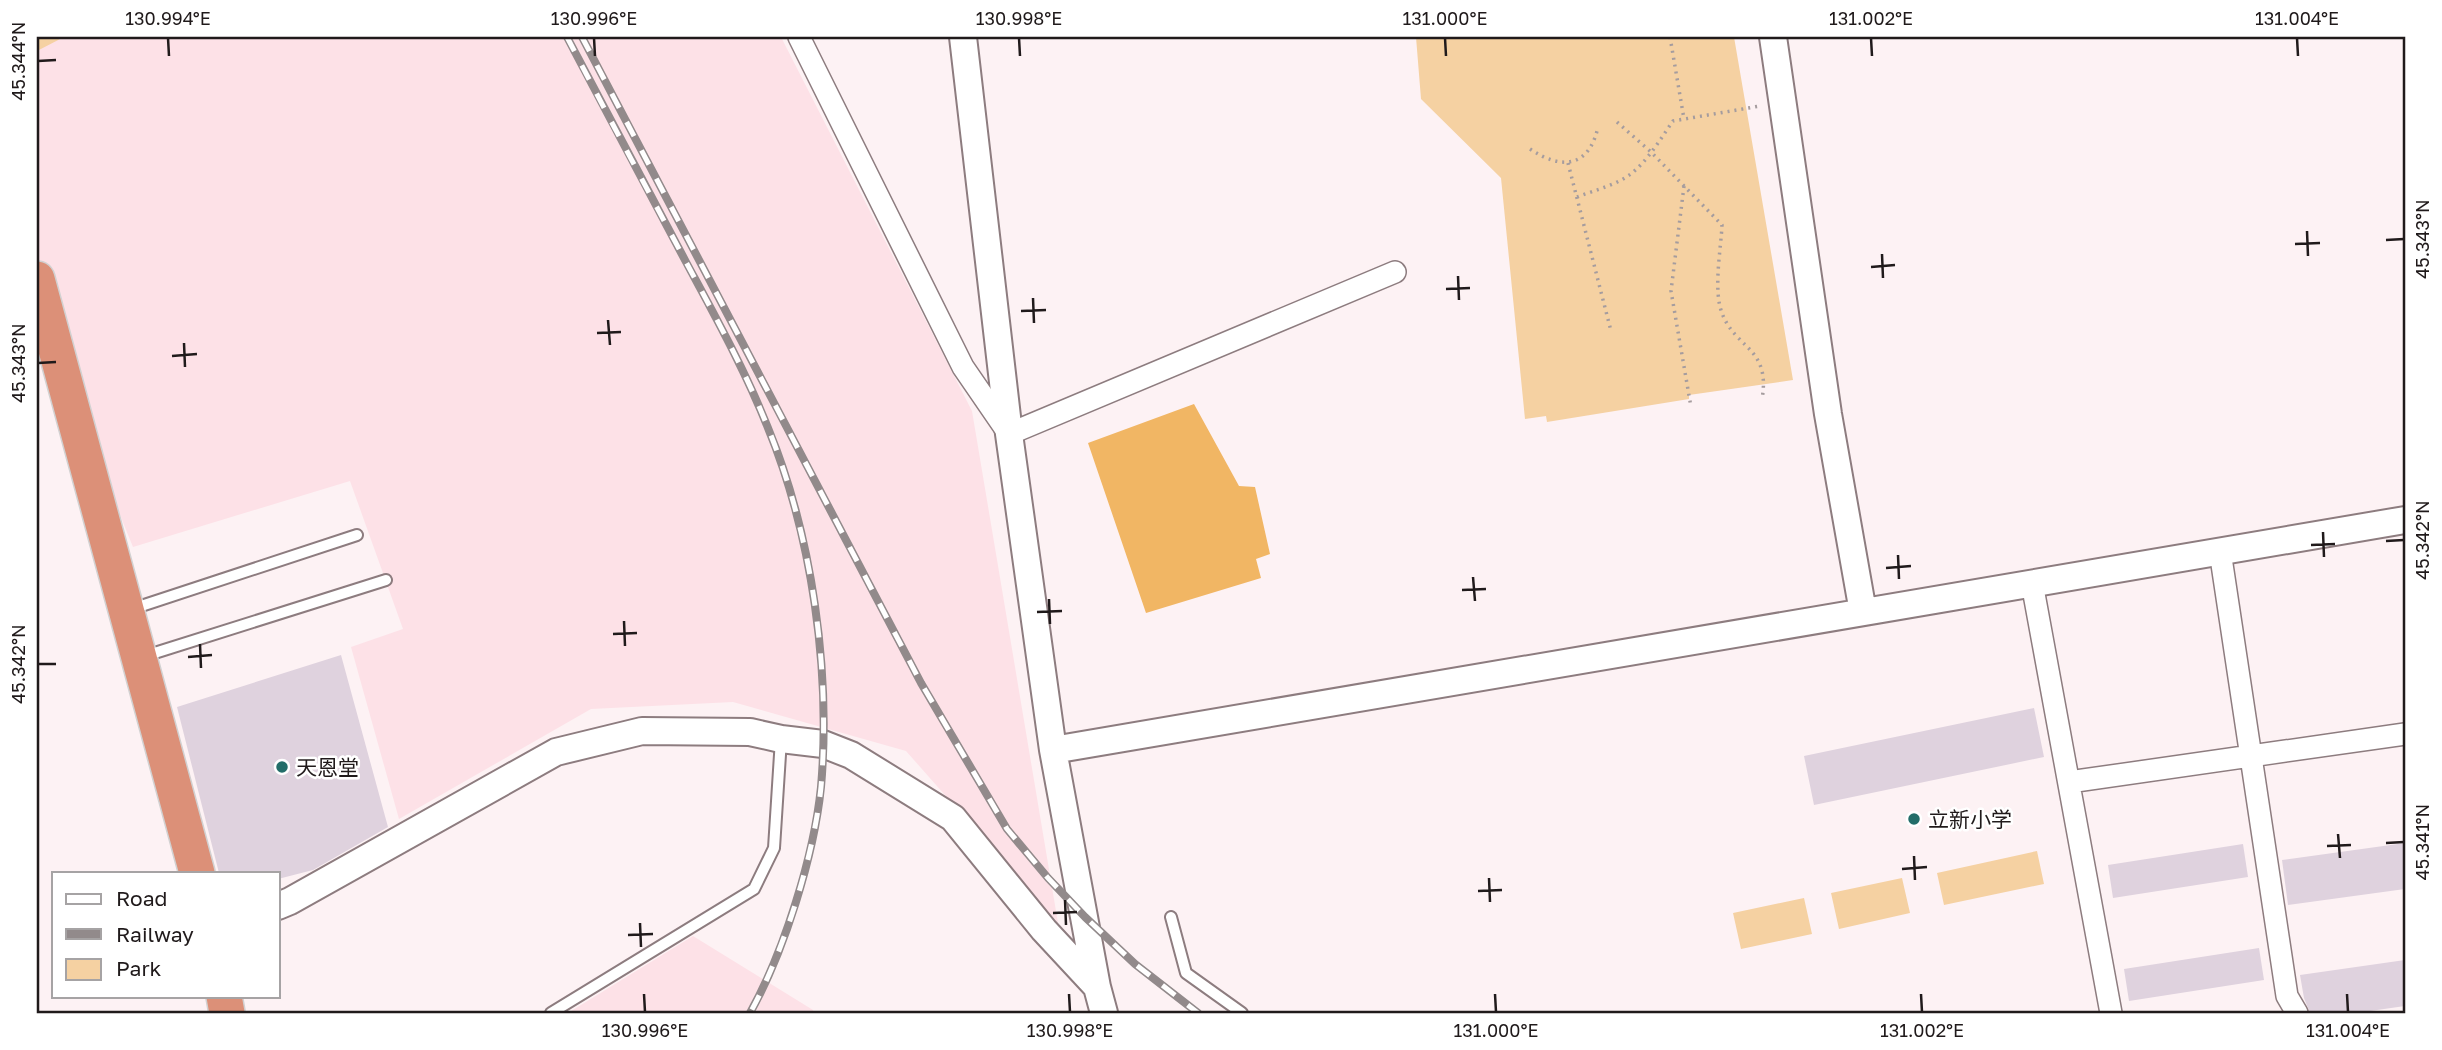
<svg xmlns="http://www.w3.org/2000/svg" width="2442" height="1050" font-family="'Golos Text','Noto Sans SC',sans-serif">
  <rect width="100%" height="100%" fill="#fdf2f4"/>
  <path fill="#fde1e7" d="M37 37H781L972 411 1058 923 906 751 733 702 591 709 399 819 351 647 403 629 350 481 133 547 37 311Z
    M693 936 813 1010 814 1013H568Z"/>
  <path fill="#f5d1a2" d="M37 37H64L37 51Z
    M1416 37H1734L1793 380 1689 395V399L1547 422 1546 416 1525 419 1501 178 1421 99Z
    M2037 851 2044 884 1944 905 1937 873Z
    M1902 878 1910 913 1839 929 1831 893Z
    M1804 898 1812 934 1741 949 1733 913Z"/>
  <path fill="#f1b664" d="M1194 404 1239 486 1255 487 1270 554 1256 559 1261 578 1146 613 1088 443Z"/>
  <path fill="#dfd2de" d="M341 655 388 827 313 870 278 879V873H219L177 707Z
    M2034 708 2044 757 1814 805 1804 756Z
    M2405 843V889L2288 905 2282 860Z
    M2243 844 2248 877 2113 898 2108 865Z
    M2259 948 2264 980 2129 1001 2124 969Z
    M2405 960V1006L2356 1013H2310L2304 998 2300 975Z"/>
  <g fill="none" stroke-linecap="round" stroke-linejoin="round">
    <g stroke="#8d7c7f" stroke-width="14">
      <path id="service" d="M132 609 357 535
        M145 656 386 580
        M1171 917 1186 973 1242 1013
        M551 1013 754 889 774 848 781 739"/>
    </g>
    <g stroke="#8d7c7f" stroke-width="24">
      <path id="minor" d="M799 37 963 367 1009 434 1395 272
        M2220 551 2287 996 2297 1013
        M2032 583 2111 1013
        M2069 782 2405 734"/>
    </g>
    <g stroke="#8d7c7f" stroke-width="30">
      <path id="tertiary" d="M963 37 1009 434 1053 750 1097 987
        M1773 37 1828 414 1863 612
        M1053 750 2405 520
        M278 906 290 901 556 752 642 731 750 732 781 739 823 744 851 755 953 818 1044 930 1097 987 1104 1013"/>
    </g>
    <g stroke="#d2d1d1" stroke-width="38">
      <path id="trunk" d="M37 279 197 873
        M224 996 227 1013"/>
    </g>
    <path stroke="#a59c9e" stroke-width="3.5" stroke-dasharray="2 5" stroke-linecap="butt" d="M1670 37 1684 119
      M1617 122 1651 152 1722 225C1721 249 1713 290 1722 313 1735 349 1771 347 1762 399
      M1530 149C1561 170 1589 168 1598 127
      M1568 163 1611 331
      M1684 186 1671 291 1691 407
      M1577 197C1595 190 1617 185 1632 173 1649 159 1661 138 1673 121L1760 106"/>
    <use href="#service" stroke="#fff" stroke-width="10"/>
    <use href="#minor" stroke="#fff" stroke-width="21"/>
    <use href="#tertiary" stroke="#fff" stroke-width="26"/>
    <use href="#trunk" stroke="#dc9078" stroke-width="35"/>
    <g stroke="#928a8b" stroke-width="8">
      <path id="rail" d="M567 37C606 112 646 187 686 262 715 316 745 370 768 428 812 535 831 671 821 787 814 856 784 952 750 1013
        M582 37 921 683 1007 829 1048 878 1085 917 1135 964 1198 1013"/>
    </g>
    <use href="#rail" stroke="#fff" stroke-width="5" stroke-dasharray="16" stroke-linecap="butt"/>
  </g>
  <path fill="none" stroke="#201a1b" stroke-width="2.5" d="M168 38 169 56M594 38 595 56M1019 38 1020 56M1445 38 1446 56M1871 38 1872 56M2297 38 2298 56M38 61 56 60M2307 231 2308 256M2386 240 2404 239M2295 244 2320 243M1882 254 1883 278M1871 267 1895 265M1458 276 1459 300M1446 289 1470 288M1033 298 1034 323M1021 311 1046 310M608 320 610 345M597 333 621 332M184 343 185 367M172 356 197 354M38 363 56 362M2323 532 2324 557M2386 541 2404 540M2311 545 2335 544M1898 555 1899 579M1886 568 1911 566M1473 577 1475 601M1462 590 1486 589M1049 599 1050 624M1037 612 1062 611M624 621 625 646M613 634 637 633M200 644 201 668M188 657 212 655M38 664H56M2338 834 2340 858M2386 843 2404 842M2327 846 2351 845M1914 856 1915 880M1902 869 1927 867M1489 878 1490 902M1478 891 1502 890M1065 900 1066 925M1053 913 1077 912M640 923 641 947M628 935 653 934M644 994 645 1012M1069 994 1070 1012M1495 994 1496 1012M1921 994 1922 1012M2347 994 2348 1012"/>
  <g fill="#236d69" stroke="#fff" stroke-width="2.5">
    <circle cx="282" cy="767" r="7"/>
    <circle cx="1914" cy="819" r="7"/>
  </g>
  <g text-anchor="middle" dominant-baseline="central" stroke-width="5" stroke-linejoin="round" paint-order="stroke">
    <g font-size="21" fill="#201a1b" stroke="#fff" text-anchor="start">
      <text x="296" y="767">天恩堂</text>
      <text x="1928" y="819">立新小学</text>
    </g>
  </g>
  <rect width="2442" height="1050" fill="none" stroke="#ffffff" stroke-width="77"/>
  <rect x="52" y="872" width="228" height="126" fill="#ffffff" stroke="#a6a3a4" stroke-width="2"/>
  <rect x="66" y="894" width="35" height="10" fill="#ffffff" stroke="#a6a3a4" stroke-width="2"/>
  <text x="116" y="906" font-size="21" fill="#201a1b">Road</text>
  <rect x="66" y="929" width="35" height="10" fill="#928a8b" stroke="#a6a3a4" stroke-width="2"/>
  <text x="116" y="942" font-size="21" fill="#201a1b">Railway</text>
  <rect x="66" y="959" width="35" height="21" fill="#f5d1a2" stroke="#a6a3a4" stroke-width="2"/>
  <text x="116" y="976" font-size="21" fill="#201a1b">Park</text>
  <rect x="38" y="38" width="2366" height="974" fill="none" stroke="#201a1b" stroke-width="2.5"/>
  <g font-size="18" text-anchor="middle" fill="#201a1b">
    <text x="168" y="25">130.994°E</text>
    <text x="594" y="25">130.996°E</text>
    <text x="1019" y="25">130.998°E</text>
    <text x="1445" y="25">131.000°E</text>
    <text x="1871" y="25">131.002°E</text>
    <text x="2297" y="25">131.004°E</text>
    <text transform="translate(19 61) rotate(-90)" y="6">45.344°N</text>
    <text transform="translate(2423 239) rotate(-90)" y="6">45.343°N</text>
    <text transform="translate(19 363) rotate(-90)" y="6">45.343°N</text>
    <text transform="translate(2423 540) rotate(-90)" y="6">45.342°N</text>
    <text transform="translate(19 664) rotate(-90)" y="6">45.342°N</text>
    <text transform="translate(2423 842) rotate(-90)" y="6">45.341°N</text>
    <text x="645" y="1037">130.996°E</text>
    <text x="1070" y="1037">130.998°E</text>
    <text x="1496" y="1037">131.000°E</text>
    <text x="1922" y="1037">131.002°E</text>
    <text x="2348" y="1037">131.004°E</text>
  </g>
</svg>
